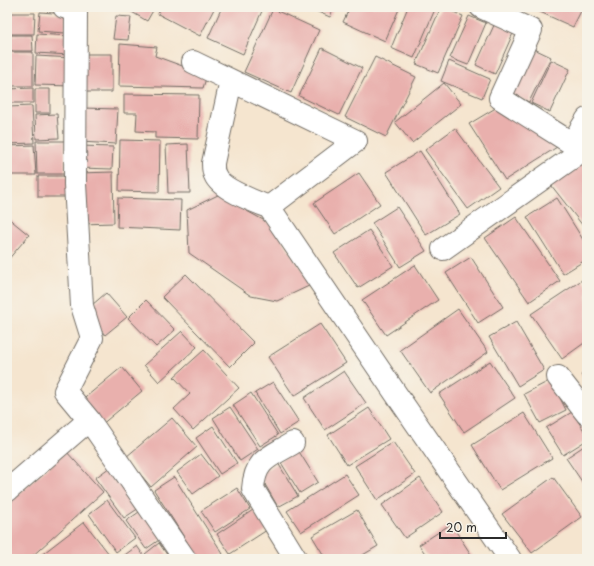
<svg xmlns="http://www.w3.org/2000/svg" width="594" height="566" font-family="'Playpen Sans',sans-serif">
  <rect width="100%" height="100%" fill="#f7f3e8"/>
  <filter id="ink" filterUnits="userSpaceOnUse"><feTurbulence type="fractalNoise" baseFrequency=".025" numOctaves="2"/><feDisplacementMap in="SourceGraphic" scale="8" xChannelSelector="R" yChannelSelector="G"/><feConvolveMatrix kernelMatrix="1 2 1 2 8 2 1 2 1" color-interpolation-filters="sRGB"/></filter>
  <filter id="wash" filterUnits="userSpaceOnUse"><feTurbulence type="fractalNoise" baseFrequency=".012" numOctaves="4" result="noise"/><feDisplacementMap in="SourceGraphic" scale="16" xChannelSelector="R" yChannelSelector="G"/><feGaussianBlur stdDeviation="0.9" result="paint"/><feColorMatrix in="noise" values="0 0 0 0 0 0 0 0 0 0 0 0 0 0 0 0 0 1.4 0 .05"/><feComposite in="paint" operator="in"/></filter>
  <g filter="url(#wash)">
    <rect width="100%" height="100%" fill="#f5e5cf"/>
    <g id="blocks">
      <path fill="#e9b0ad" d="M126 7H155L147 21 125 8Z
        M161 7H215L200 36 158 14Z
        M222 7H253L262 11 243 54 208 38Z
        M306 7H334L330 17Z
        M350 7H400L385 41 343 22Z
        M408 7H436L414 58 391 48Z
        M441 7 463 16 438 73 416 64Z
        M529 7H583L573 27Z
        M273 9 319 30 291 93 244 72Z
        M40 12 66 14 65 33 38 31Z
        M7 13H35L34 34H7Z
        M116 16 131 17 128 40 113 39Z
        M469 16 486 23 468 65 450 58Z
        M495 23 514 31 495 74 476 65Z
        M37 34 70 36 69 55 36 53Z
        M7 35H32L33 51H7Z
        M120 44 157 47 155 56 207 75 203 88 119 86Z
        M530 47 551 57 529 102 509 93Z
        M322 48 362 68 339 115 299 96Z
        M7 52H33V86H7Z
        M83 54H112V92H83Z
        M36 56 74 58 73 86 35 85Z
        M375 57 416 77 386 137 345 117Z
        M551 60 570 69 550 112 531 103Z
        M449 61 490 79 482 98 441 81Z
        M444 83 461 104 412 143 395 122Z
        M33 88V103H7V89Z
        M35 89H50V113H35Z
        M124 94 199 95 198 139 155 138V132L136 131 137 113H124Z
        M32 106 34 143 7 144V107Z
        M499 106 557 147 505 180 469 124Z
        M82 108 118 109 116 144 80 142Z
        M57 114 59 138 36 139 35 115Z
        M455 128 499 187 468 209 425 150Z
        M120 140 160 141 159 192 119 191Z
        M36 141H65V174H37Z
        M188 144 190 193H168L166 145Z
        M34 145 36 175H7V146Z
        M80 146 113 147 112 169 80 168Z
        M420 151 460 214 426 235 386 172Z
        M581 163 587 168V231L551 185Z
        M113 172 114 223 81 224 79 173Z
        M359 173 380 204 335 234 314 203Z
        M38 176H68V197H38Z
        M218 195 274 226 311 285 277 301 251 296 189 253 187 210Z
        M118 198 181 200 180 230 117 227Z
        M557 198 587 246V259L563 274 527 217Z
        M397 207 426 251 400 267 372 223Z
        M7 217 29 235 7 261Z
        M516 217 560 281 529 302 485 238Z
        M369 230 393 266 358 288 334 253Z
        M471 257 503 307 478 323 446 273Z
        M415 265 438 300 386 335 362 300Z
        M186 274 254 343 230 367 162 297Z
        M582 280 587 288V341L562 359 531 314Z
        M106 293 127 317 105 335 85 311Z
        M146 300 175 330 156 347 128 318Z
        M458 309 488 352 430 393 400 350Z
        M516 322 544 370 518 386 489 337Z
        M320 324 346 363 294 396 268 357Z
        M182 331 197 347 159 382 144 365Z
        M204 350 239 388 193 430 174 409 190 394 174 377Z
        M490 361 515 398 464 432 439 394Z
        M122 367 142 391 101 425 81 401Z
        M344 371 366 403 325 430 304 398Z
        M587 371V383L581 375Z
        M551 380 566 410 540 423 524 394Z
        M273 382 299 422 280 434 255 393Z
        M251 393 278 435 260 446 233 405Z
        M230 407 258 449 240 461 213 418Z
        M369 408 389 439 347 465 328 435Z
        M572 412 587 435V440L563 455 546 428Z
        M524 413 552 458 500 490 472 445Z
        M172 418 197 447 151 487 126 457Z
        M213 426 237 463 220 474 196 438Z
        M393 442 415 474 377 500 355 466Z
        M587 444V489L566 458Z
        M298 450 318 482 300 493 280 461Z
        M66 451 103 492 29 559H7V505Z
        M201 454 218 476 193 494 177 472Z
        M278 463 298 496 278 507 259 474Z
        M113 465 142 506 124 518 95 478Z
        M345 474 359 495 301 532 287 511Z
        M174 477 223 554 216 559H198L154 490Z
        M553 477 582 517 532 553 502 514Z
        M420 478 443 512 405 538 382 505Z
        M237 488 250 509 215 532 201 511Z
        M107 500 135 538 116 552 89 514Z
        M142 510 162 538 146 549 126 521Z
        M253 510 267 530 230 554 217 534Z
        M357 510 378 546 356 559H326L312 536Z
        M84 522 113 559H36Z
        M451 524 474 559H429L419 545Z
        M159 543 170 559H149L145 554Z
        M137 546 146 559H123L122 557Z"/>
    </g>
  </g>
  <g filter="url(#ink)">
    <use href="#blocks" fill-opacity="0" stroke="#726c64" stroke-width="1"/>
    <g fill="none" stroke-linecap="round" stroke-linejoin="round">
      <g stroke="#726c64" stroke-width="24">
        <path id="street" d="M64 7 76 10 75 184 82 306 92 338 65 391 89 420 185 559
          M481 7 531 30 500 98 587 153
          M193 62 356 141 269 207 396 394 510 559
          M231 81 213 163C213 166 213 172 215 175 220 189 256 202 269 207
          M572 143 587 119
          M443 249 583 150
          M558 377 587 414
          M293 443C270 457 255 459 253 489L296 559
          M7 491 89 420"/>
      </g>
      <use href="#street" stroke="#fff" stroke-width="22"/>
    </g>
  </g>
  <rect width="594" height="566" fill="none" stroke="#f7f3e8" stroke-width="24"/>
  <path d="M440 532v6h66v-6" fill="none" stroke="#2b2b2b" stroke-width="2"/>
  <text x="446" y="532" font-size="12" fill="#2b2b2b" stroke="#f7f3e8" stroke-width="3" paint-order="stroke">20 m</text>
</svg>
